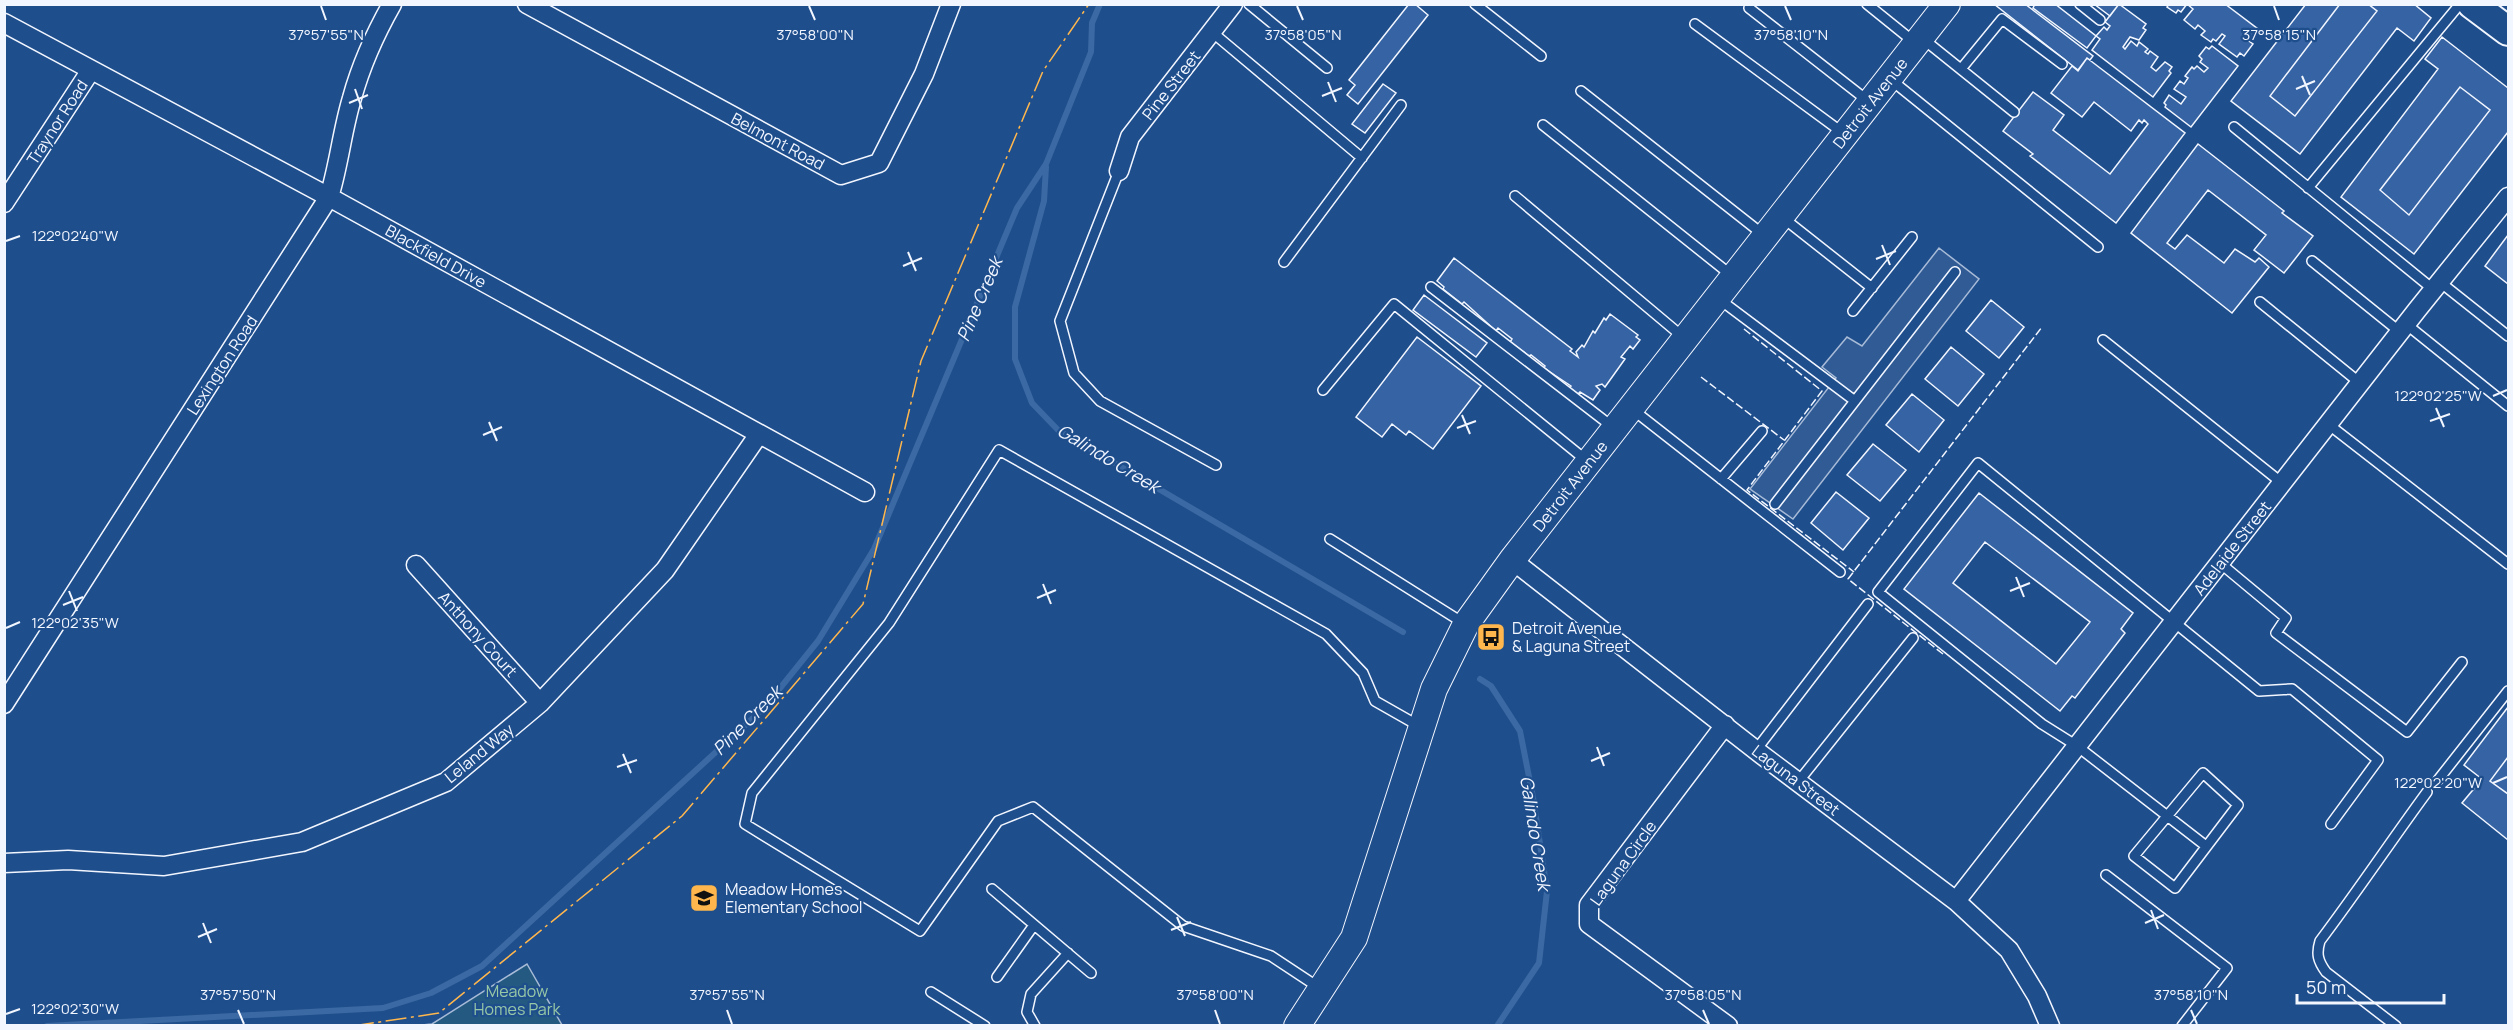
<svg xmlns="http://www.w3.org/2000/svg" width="2513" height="1030" font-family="Manrope,sans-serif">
  <rect width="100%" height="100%" fill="#1f4e8c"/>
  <path fill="#245a82" stroke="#a8bbd7" stroke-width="1.5" d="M527 964 562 1025H422L432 1024Z"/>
  <path fill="#305b95" stroke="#a8bbd7" stroke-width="1.5" d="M1939 248 1979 279 1793 519 1750 489 1836 378 1822 367 1847 337 1862 346Z"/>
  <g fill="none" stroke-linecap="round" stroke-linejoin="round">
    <path stroke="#3b69a3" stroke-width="6" d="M1046 167 1044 201 1015 307V359L1032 403 1058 430 1403 632
      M1480 679 1491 686 1520 731 1533 797 1547 891 1539 963 1497 1026
      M47 1026 383 1008 431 993 482 966 764 708 818 641 874 549 1017 208 1046 164 1091 52 1092 23 1100 4"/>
  </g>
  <path fill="#3563a3" stroke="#f2f6ff" stroke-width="1.5" fill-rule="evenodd" d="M1409 4H1415L1428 15 1358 104 1347 95 1355 85 1349 80Z
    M1994 4H2025L2093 56 2090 60 2087 58 2078 70Z
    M2035 4H2055L2096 36 2087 48 2033 8Z
    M2094 4H2119L2110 16Z
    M2119 4 2146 24 2143 28 2146 30 2139 40 2130 37 2123 47 2125 49 2131 41 2137 46 2139 42 2148 49 2145 52 2148 54 2150 51 2158 57 2151 67 2156 71 2165 62 2172 67 2169 71 2171 73 2153 97 2092 50 2100 39 2096 36 2104 27 2107 30 2110 26 2105 22Z
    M2169 4H2187L2181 12 2178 10 2176 13 2167 7Z
    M2187 4H2225L2258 29 2249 41 2253 44 2244 56 2240 53 2237 57 2219 44 2225 36 2222 34 2216 41 2213 39 2211 42 2201 35 2205 31 2198 25 2195 29 2184 20 2193 9Z
    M2306 4H2340L2270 96 2295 116 2377 11 2368 4H2414L2431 18 2414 41 2397 28 2300 154 2231 101Z
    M2340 4H2368L2377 11 2295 116 2270 96Z
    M2442 37 2508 88V132L2414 254 2341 197 2438 69 2425 59ZM2460 87 2490 110 2409 215 2380 190Z
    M2212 46 2238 66 2191 127 2165 107 2166 105 2164 103 2169 95 2181 104 2186 97 2174 89 2180 81 2184 84 2188 78 2185 76 2192 67 2194 69 2197 66 2204 72 2208 68 2200 62 2202 59 2199 56 2206 47 2209 49Z
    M2087 58 2185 133 2116 223 2030 156 2033 154 2003 131 2033 92 2064 115 2053 130 2110 174 2148 124 2144 120 2142 123 2139 120 2131 131 2094 102 2082 117 2051 93 2072 66 2078 71Z
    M1383 84 1396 93 1365 133 1352 124Z
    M2460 87 2490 110 2409 215 2380 190Z
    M2198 144 2284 211 2282 213 2313 236 2284 273 2254 250 2266 235 2208 190 2167 243 2175 249 2187 235 2224 263 2235 249 2255 262 2259 258 2269 267 2232 313 2131 233Z
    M2508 235V284L2485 266Z
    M1454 258 1572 349 1570 351 1578 357 1576 352 1582 345 1584 347 1593 331 1595 333 1604 318 1606 320 1610 314 1638 335 1636 337 1640 340 1633 349 1630 346 1621 357 1625 359 1605 387 1602 384 1596 386 1600 390 1593 400 1580 392 1577 395 1569 388 1571 386 1544 368 1545 366 1531 355 1529 356 1510 342 1512 339 1498 328 1496 331 1464 302 1462 304 1443 289 1444 287 1437 281Z
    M1424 295 1487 343 1476 357 1413 310Z
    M1991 300 2024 327 1999 358 1966 331Z
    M1417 337 1481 386 1433 449 1409 431 1406 435 1392 424 1382 437 1356 417Z
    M1951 347 1984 374 1958 406 1925 379Z
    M1912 394 1944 420 1919 452 1886 425Z
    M1873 444 1906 470 1880 501 1847 475Z
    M1836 492 1869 518 1843 550 1811 523Z
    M1979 493 2133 613 2121 629 2125 633 2075 698 2072 696 2060 711 1904 589ZM1985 542 2090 622 2056 664 1953 583Z
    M2508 707V757L2490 781 2508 794V840L2462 803 2482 779 2464 765Z
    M2508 757V794L2490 781Z"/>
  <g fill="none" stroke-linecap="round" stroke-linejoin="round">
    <g stroke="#f2f6ff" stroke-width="12">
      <path id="lane" d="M1249 4 1327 68
        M1475 4 1541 56
        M1867 4 1914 42
        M2080 4 2100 20
        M1749 8 1868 101
        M1695 24 1843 133
        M1212 32 1362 158
        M1922 38 2014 112
        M1961 69 2002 19 2062 64
        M1890 79 2098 247
        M1581 91 1765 236
        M1543 125 1731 275
        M2234 127 2434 290
        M1119 171 1060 321 1074 373 1100 401 1216 465
        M2308 188 2460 4
        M1515 196 1683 337
        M1782 217 1872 288
        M2312 261 2400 332
        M1284 262 1401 105
        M2440 282 2508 336
        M1431 287 1614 428
        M1719 299 1855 401
        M2260 302 2360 383
        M1853 311 1912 237
        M2406 324 2508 406
        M2103 340 2282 483
        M1323 390 1394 304 1587 461
        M1632 409 1840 572
        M2328 424 2508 564
        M1721 479 1762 431
        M1775 504 1955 272
        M1330 539 1465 624
        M2220 563 2286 618 2276 633 2407 732 2462 662
        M1756 750 1868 604
        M2203 773 2238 805 2175 888 2134 856Z
        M2438 780 2508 691
        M1798 782 1913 638
        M2206 846 2077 746 2042 724 1878 592 1978 463 2259 691 2292 689 2378 760 2331 824
        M2106 875 2227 968 2182 1026
        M992 889 1091 973
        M997 977 1034 925
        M1321 989 1271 956 1183 926 1033 807 998 821 920 931 745 824 752 793 889 623 999 450 1326 634 1363 673 1375 701 1419 726
        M931 992 985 1026
        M1035 1026 1027 1012 1031 994 1068 953
        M2396 1026 2326 972C2318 961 2316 954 2320 941 2357 892 2391 841 2427 792"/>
    </g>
    <g stroke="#f2f6ff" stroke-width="21">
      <path id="street" d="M527 4 841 175 879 163 924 74 951 4
        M4 23 329 197 865 492
        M1119 171 1130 137 1233 4
        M4 203 91 70
        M1512 560 1762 755 1956 901 2009 950 2037 996 2050 1026
        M416 565 540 703
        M4 704 329 197C339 165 342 131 352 98 361 65 375 34 392 4
        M1725 725 1589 905V924L1728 1026
        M4 863 68 860 164 866 302 842 446 782 540 703 665 570 759 434
        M1956 901 2417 310 2508 197"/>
    </g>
    <g stroke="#f2f6ff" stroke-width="28">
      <path id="secondary" d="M1297 1026 1354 938 1434 689 1466 624 1512 560 1947 4"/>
    </g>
    <g stroke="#f2f6ff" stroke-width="32">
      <path id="primary" d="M2472 4 2508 31"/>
    </g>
    <use href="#lane" stroke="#1f4e8c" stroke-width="9"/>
    <use href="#street" stroke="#1f4e8c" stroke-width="18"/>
    <use href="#secondary" stroke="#1f4e8c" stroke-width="26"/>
    <use href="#primary" stroke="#1f4e8c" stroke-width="28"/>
    <path stroke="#f2f6ff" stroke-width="1.5" stroke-dasharray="8 3" stroke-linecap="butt" d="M1744 329 1822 391 1747 490 1854 572
      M1701 377 1784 440
      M1943 654 1848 579 2042 327"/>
    <path stroke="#ffb74d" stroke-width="1.5" stroke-dasharray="21 4.5 3 4.5" stroke-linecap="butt" d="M4 1025 8 1026
      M353 1026 439 1013 682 816 863 604 921 361 1043 71 1089 4"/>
  </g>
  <path fill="none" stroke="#f2f6ff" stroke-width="2" d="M321 6 326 20M809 6 815 20M1297 6 1303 20M1785 6 1791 20M2274 6 2279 20M2302 76 2310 95M1328 82 1336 102M355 89 362 109M2296 89 2315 81M1322 96 1342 88M349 103 368 95M6 241 20 236M1882 245 1890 265M908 252 916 271M1876 259 1896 251M903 266 922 258M2493 396 2507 390M2436 408 2444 427M1462 415 1470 434M2430 421 2450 414M489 422 497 441M1457 428 1476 421M483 435 502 427M2016 577 2024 597M1043 584 1051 604M69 591 77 611M2010 591 2030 583M1037 598 1056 590M63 605 83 597M6 628 20 622M1597 747 1604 766M623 754 631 773M1591 761 1610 753M617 767 637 760M2493 783 2507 777M2151 910 2158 929M1177 917 1185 936M203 923 211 943M2145 923 2164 915M1171 930 1191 922M198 937 217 929M238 1010 244 1024M727 1010 732 1024M1215 1010 1220 1024M1703 1010 1709 1024M2191 1010 2197 1024M6 1014 20 1009"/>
  <defs>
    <g id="bus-square" transform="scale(1.5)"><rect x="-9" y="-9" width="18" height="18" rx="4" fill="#ffb74d" stroke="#1f4e8c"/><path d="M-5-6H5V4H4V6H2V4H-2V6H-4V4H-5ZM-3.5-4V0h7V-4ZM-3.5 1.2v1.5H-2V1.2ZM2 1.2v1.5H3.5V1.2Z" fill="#111"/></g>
    <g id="school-square" transform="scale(1.5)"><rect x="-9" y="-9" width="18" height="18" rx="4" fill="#ffb74d" stroke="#1f4e8c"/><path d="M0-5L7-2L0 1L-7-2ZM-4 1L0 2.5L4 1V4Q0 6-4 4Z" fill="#111"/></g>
  </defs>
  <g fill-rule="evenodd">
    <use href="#bus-square" x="1491" y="637"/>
    <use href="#school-square" x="704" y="898"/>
  </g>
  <g text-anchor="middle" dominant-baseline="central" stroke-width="4.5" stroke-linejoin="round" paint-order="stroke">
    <g font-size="16" fill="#f2f6ff" stroke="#1f4e8c">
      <text transform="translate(1171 85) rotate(-52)">Pine Street</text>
      <text transform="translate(1870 103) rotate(-52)">Detroit Avenue</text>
      <text transform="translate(57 122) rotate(-57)">Traynor Road</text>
      <text transform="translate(778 141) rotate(28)">Belmont Road</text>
      <text transform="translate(436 256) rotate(29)">Blackfield Drive</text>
      <text transform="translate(222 365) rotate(-57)">Lexington Road</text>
      <text transform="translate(1570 486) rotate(-52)">Detroit Avenue</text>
      <text transform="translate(2232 548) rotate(-52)">Adelaide Street</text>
      <text transform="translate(478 634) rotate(48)">Anthony Court</text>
      <text transform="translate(479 753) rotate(-39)">Leland Way</text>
      <text transform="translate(1796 780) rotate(37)">Laguna Street</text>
      <text transform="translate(1623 863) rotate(-54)">Laguna Circle</text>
    </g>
    <g font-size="16" fill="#f2f6ff" stroke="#1f4e8c" text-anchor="start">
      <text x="1512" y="628">Detroit Avenue<tspan x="1512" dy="18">&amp; Laguna Street</tspan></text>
      <text x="725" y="889">Meadow Homes<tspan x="725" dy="18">Elementary School</tspan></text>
    </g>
    <g font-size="16" fill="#97c8a6" stroke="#1f4e8c">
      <text x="517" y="991">Meadow<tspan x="517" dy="18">Homes Park</tspan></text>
    </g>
    <g font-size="18" font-style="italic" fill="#f2f6ff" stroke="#1f4e8c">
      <text transform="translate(979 299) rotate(-67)">Pine Creek</text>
      <text transform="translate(1109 458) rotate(31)">Galindo Creek</text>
      <text transform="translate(747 720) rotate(-45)">Pine Creek</text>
      <text transform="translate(1536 833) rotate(81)">Galindo Creek</text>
    </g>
  </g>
  <g font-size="15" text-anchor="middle" fill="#f2f6ff" stroke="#1f4e8c" stroke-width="4.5" stroke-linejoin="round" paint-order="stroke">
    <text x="2279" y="40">37°58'15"N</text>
    <text x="326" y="40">37°57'55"N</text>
    <text x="815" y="40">37°58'00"N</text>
    <text x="1303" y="40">37°58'05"N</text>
    <text x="1791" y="40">37°58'10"N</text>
    <text x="75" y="241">122°02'40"W</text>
    <text x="2438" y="401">122°02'25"W</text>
    <text x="75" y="628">122°02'35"W</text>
    <text x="2438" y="788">122°02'20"W</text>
    <text x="238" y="1000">37°57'50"N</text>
    <text x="727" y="1000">37°57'55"N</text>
    <text x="1215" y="1000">37°58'00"N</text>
    <text x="1703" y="1000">37°58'05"N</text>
    <text x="2191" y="1000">37°58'10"N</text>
    <text x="75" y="1014">122°02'30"W</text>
  </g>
  <rect width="2513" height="1030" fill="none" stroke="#f2f6ff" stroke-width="12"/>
  <path d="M2297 994v9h147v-9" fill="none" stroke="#f2f6ff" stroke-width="3"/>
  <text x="2306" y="994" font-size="18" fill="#f2f6ff" stroke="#1f4e8c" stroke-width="4.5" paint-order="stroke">50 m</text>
</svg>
